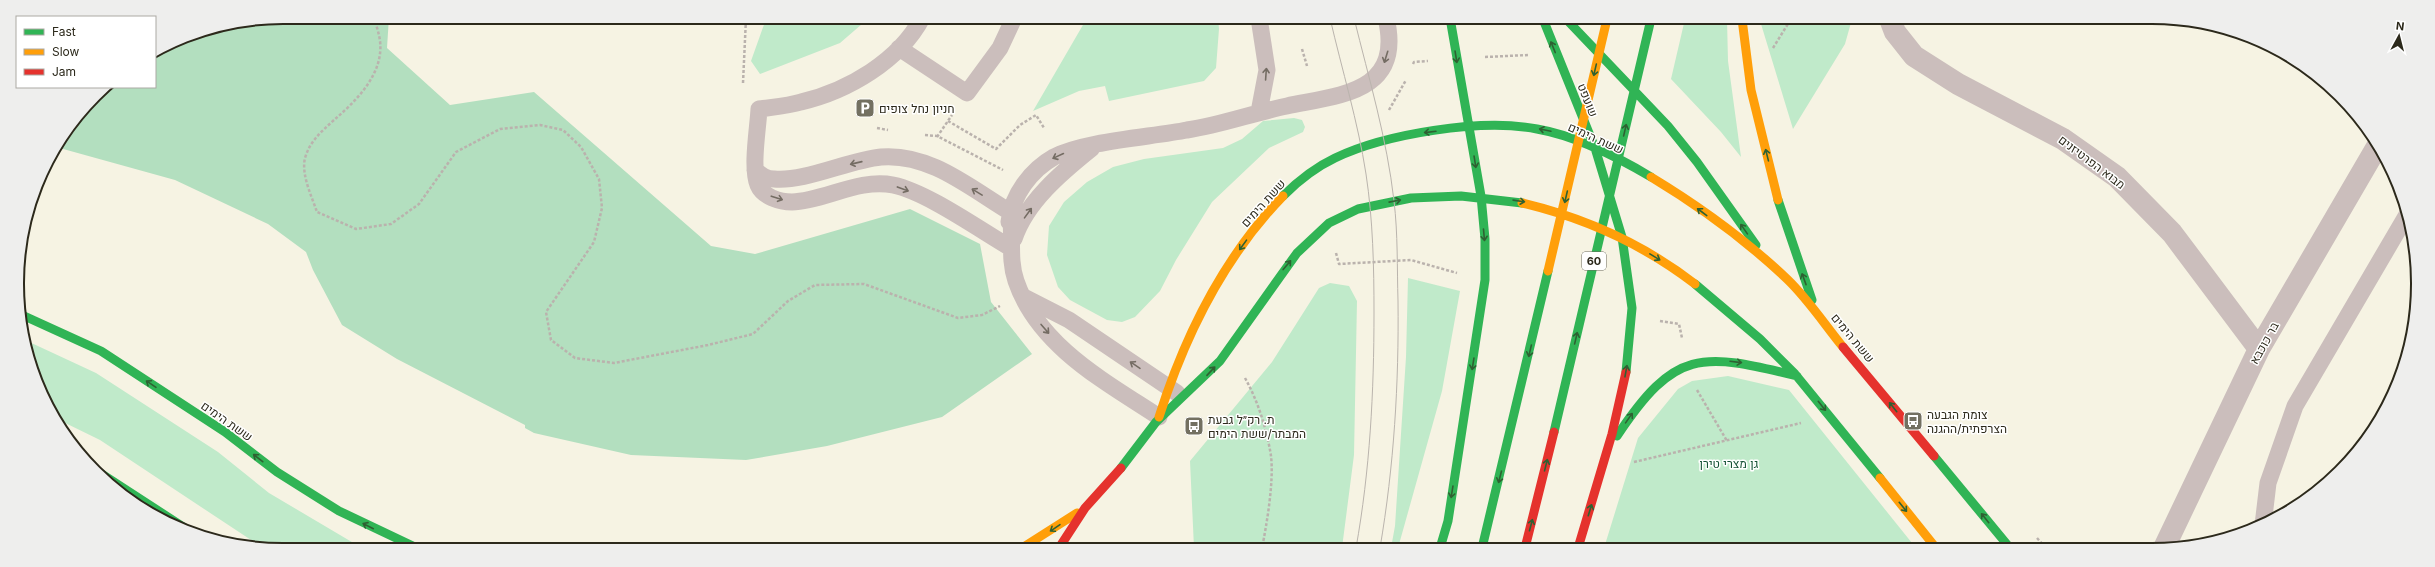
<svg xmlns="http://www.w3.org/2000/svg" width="2435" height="567" font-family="Inter,Heebo,sans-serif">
  <rect width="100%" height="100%" fill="#f6f3e3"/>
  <path fill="#c0eaca" d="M769 18H869L840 43 760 74 751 61 766 19Z
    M1087 18H1218L1219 29 1216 68 1204 81 1109 101 1105 86 1079 91 1033 111Z
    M1685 19H1727L1728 61 1741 157 1721 132 1671 79Z
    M1761 19H1852L1845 44 1793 129 1761 24Z
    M1294 118 1302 120 1305 127 1303 132 1269 148 1212 202 1176 260 1160 291 1135 317 1122 322 1107 320 1070 300 1058 287 1047 255 1049 226 1064 202 1087 182 1113 167 1144 159 1223 148 1242 139 1263 121Z
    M1408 278 1460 291 1442 391 1398 548H1391L1395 526 1406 357Z
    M1330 283 1349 286 1357 301 1354 455 1342 548H1194L1190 461 1272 362 1319 288Z
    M25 340 96 373 218 452 269 493 362 548H263L100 440 55 418 45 402 26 353Z
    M1728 376 1789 390 1916 548H1604L1638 438 1678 389 1692 381Z"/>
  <path fill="#b3dfbf" d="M283 17H389L387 48 450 105 534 92 711 246 755 254 910 209 980 244 991 302 1032 354 942 417 827 446 746 460 631 455 534 433 525 428V425L397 359 342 325 313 270 306 252 268 224 175 180 56 147 72 121 104 87H155V54L182 37 232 22Z"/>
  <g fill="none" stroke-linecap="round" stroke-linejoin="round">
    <path stroke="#bab2ad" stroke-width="2.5" stroke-dasharray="3 2" stroke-linecap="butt" d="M374 17C376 25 379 33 380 41 384 74 356 101 334 120 321 132 310 141 305 158 301 175 312 197 317 212L356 229 391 224 419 204 456 152 500 129 540 125 563 130 581 147 599 179 602 208 594 242 546 312 551 340 575 358 614 363 708 345 753 334 788 301 815 285 864 284 958 318 982 315 1000 306
      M1773 48 1791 19
      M1302 49 1307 66
      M1485 57 1528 55
      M1413 64 1414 62 1428 61
      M743 83 746 18
      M1389 110 1406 80
      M948 121 996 149 1020 125 1036 115 1044 128
      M877 128 888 130
      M925 135 937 136 1003 170
      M937 137 952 115
      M1336 253 1339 264 1411 260 1457 273
      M1660 321 1679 324 1682 338
      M1245 378C1258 401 1267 430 1271 456 1274 481 1267 523 1262 548
      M1697 390 1727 441
      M1634 462 1801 423
      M2037 538 2046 548"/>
    <path stroke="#cbbebc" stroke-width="17" d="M922 18C899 61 848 91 801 102 788 106 773 107 759 109 758 129 751 167 758 185 763 197 780 202 792 202 824 201 859 178 893 185 927 192 980 230 1011 248
      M899 48 967 93 1000 48 1014 18
      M1259 112 1267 70 1259 18
      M755 170C761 175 766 179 774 179 805 182 849 160 881 157 930 153 970 188 1010 212 1014 235 1008 258 1016 281 1038 346 1106 382 1159 417
      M1009 222C1012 195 1031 170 1054 157 1084 141 1152 137 1187 130 1221 125 1253 113 1287 106 1339 95 1404 93 1386 18
      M1014 239C1026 202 1062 172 1092 148
      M1024 297 1069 320 1177 393
      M2263 525 2268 483 2295 406 2408 213"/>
    <path stroke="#cbbebc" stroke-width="22" d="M1890 19 1895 32 1914 56 1958 84 2063 139 2117 177 2172 233 2259 349
      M2164 548 2259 349 2378 145"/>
    <path stroke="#30b455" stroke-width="9" d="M1450 18 1481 196
      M1543 19 1595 148 1622 237
      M1566 19 1668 126 1697 162 1756 245
      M1283 196C1298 181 1316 167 1335 158 1385 134 1481 118 1537 129 1577 136 1616 156 1651 177
      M1778 200 1812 300
      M1622 237 1632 308 1626 372
      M1695 284 1760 339 1795 374 1880 478
      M22 315 101 351 225 432 277 472 339 511 417 548
      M1554 432 1651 19
      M1617 436C1675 349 1700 352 1797 376
      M1934 456 2010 548
      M1121 468 1156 422 1220 361 1297 253 1329 223 1358 209 1411 198 1461 196 1522 203
      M94 469 194 534
      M1440 548 1448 521 1485 280V239L1481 196
      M1482 548 1548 271"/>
    <path stroke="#ff9f0a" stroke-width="9" d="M1742 19 1751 90 1778 200
      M1651 177C1699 206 1746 240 1787 279 1808 299 1825 325 1843 347
      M1522 203C1585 218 1643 244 1695 284
      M1548 271 1607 19
      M1159 417C1185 335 1223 258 1283 196
      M1880 478 1936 548
      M1022 548 1077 513"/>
    <path stroke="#e5322d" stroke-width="9" d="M1843 347 1934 456
      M1059 548 1085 508 1121 468
      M1525 548 1554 432
      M1578 548 1612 434 1626 372"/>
    <path stroke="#bab4ad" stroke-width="1" d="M1330 18C1342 70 1358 122 1366 174 1373 220 1374 267 1374 313 1374 392 1370 470 1356 548
      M1354 18C1369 79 1387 139 1394 201 1398 234 1397 268 1398 301 1399 383 1394 466 1380 548"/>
  </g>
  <defs><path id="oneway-shaft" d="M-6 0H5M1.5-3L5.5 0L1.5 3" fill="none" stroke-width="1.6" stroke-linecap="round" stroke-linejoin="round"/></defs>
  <g stroke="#2e6132">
    <use href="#oneway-shaft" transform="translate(1553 47) rotate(-112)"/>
    <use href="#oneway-shaft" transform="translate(1456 57) rotate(81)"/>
    <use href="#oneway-shaft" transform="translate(1595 70) rotate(103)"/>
    <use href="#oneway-shaft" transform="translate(1545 130) rotate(-168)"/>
    <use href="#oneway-shaft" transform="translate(1625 130) rotate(-77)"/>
    <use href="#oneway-shaft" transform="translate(1430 132) rotate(173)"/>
    <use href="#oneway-shaft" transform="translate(1767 155) rotate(-104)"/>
    <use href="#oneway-shaft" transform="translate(1475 162) rotate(81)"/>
    <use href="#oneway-shaft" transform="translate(1566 197) rotate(103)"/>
    <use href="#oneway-shaft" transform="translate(1395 201) rotate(-11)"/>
    <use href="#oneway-shaft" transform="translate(1519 201) rotate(8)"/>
    <use href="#oneway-shaft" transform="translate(1702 212) rotate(-143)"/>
    <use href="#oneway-shaft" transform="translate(1744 229) rotate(-125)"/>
    <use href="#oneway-shaft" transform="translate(1484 235) rotate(85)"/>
    <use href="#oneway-shaft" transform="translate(1243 245) rotate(126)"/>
    <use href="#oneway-shaft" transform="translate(1655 257) rotate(31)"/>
    <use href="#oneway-shaft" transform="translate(1287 265) rotate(-50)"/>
    <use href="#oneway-shaft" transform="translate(1804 279) rotate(-110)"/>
    <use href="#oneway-shaft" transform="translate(1576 338) rotate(-77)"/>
    <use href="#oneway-shaft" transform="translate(1530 351) rotate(103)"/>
    <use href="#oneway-shaft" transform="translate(1736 362) rotate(7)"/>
    <use href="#oneway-shaft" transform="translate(1473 364) rotate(99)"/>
    <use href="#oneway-shaft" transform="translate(1211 371) rotate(-47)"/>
    <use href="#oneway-shaft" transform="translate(1626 371) rotate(-80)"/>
    <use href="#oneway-shaft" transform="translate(151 384) rotate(-146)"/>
    <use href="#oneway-shaft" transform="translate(1822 406) rotate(51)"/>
    <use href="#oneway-shaft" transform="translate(1893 407) rotate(-129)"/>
    <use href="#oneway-shaft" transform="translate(1629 418) rotate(-55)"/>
    <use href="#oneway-shaft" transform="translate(258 458) rotate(-142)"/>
    <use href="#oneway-shaft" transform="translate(1546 465) rotate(-76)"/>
    <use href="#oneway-shaft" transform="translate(1500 477) rotate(104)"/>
    <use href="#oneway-shaft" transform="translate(1452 492) rotate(99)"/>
    <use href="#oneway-shaft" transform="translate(1903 507) rotate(51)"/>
    <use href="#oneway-shaft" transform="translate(1590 510) rotate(-73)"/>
    <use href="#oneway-shaft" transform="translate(1985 518) rotate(-129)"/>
    <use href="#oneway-shaft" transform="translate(1531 525) rotate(-75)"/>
    <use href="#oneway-shaft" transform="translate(368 526) rotate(-153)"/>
    <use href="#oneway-shaft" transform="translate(1055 528) rotate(146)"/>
  </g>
  <g stroke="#746c63">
    <use href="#oneway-shaft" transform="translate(1386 57) rotate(107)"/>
    <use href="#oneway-shaft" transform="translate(1266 74) rotate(-86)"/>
    <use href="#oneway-shaft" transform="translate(1058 156) rotate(155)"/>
    <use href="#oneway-shaft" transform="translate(856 163) rotate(167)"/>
    <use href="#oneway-shaft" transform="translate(903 189) rotate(20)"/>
    <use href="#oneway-shaft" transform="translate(977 192) rotate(-149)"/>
    <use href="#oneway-shaft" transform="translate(777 198) rotate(18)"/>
    <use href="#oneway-shaft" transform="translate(1028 213) rotate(-54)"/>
    <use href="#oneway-shaft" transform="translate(1045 329) rotate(49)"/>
    <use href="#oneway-shaft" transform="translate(1135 365) rotate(-146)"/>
  </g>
  <defs>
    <g id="parking-square" transform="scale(1)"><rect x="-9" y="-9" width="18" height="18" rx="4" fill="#737061" stroke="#fff"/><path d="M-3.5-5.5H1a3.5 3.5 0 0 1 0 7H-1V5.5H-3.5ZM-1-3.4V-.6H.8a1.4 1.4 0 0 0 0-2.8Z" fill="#fff"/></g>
    <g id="bus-square" transform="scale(1)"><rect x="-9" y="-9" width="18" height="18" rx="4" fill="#737061" stroke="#fff"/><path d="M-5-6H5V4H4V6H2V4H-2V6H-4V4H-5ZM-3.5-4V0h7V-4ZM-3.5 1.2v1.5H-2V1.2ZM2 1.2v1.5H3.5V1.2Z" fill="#fff"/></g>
  </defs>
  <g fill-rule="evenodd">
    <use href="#parking-square" x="865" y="108"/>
    <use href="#bus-square" x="1913" y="421"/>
    <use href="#bus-square" x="1194" y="426"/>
  </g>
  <g text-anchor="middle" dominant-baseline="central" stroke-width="3" stroke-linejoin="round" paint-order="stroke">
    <rect fill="#fff" stroke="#6b695f" stroke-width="1" x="1582" y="252" width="24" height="18" rx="3"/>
    <g font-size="11" font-weight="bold" fill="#2c291b">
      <text x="1594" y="261">60</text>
    </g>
    <g font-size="12" fill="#2c291b" stroke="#fff">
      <text transform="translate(1588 100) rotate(68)">שועפט</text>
      <text transform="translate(1596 138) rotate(24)">ששת הימים</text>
      <text transform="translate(2092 162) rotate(37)">מבוא הפרטיזנים</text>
      <text transform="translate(1263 203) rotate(-48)">ששת הימים</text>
      <text transform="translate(1853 338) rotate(50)">ששת הימים</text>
      <text transform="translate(2264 343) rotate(-61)">בר כוכבא</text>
      <text transform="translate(227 421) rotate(35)">ששת הימים</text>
    </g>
    <g font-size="12" fill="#2c291b" stroke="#fff" text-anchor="start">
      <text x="879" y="108">חניון נחל צופים</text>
      <text x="1927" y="414">צומת הגבעה<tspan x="1927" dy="14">הצרפתית/ההגנה</tspan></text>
      <text x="1208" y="419">ת. רק״ל גבעת<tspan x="1208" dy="14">המבתר/ששת הימים</tspan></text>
    </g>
    <g font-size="12" fill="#145235" stroke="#fff">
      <text x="1729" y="463">גן מצרי טירן</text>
    </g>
  </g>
  <path d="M0 0H2435V567H0ZM283 24H2152A259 259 0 0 1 2411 283V284A259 259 0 0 1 2152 543H283A259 259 0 0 1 24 284V283A259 259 0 0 1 283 24Z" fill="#eeeeed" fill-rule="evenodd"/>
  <path fill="none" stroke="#2c291b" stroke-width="2" d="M283 24H2152A259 259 0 0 1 2411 283V284A259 259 0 0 1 2152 543H283A259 259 0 0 1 24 284V283A259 259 0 0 1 283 24Z"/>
  <rect x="16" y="16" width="140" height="72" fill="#ffffff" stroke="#aba9a4"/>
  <rect x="24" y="29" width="20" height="6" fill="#30b455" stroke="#aba9a4"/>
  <text x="52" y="36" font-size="12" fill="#2c291b">Fast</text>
  <rect x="24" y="49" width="20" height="6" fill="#ff9f0a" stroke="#aba9a4"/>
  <text x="52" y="56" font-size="12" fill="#2c291b">Slow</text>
  <rect x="24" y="69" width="20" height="6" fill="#e5322d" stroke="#aba9a4"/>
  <text x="52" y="76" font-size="12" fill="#2c291b">Jam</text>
  <g transform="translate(2399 36) rotate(7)" stroke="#ffffff" stroke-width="3" paint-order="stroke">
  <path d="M0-3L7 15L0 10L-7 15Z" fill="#2c291b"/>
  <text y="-6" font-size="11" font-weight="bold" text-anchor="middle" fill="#2c291b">N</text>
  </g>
</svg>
